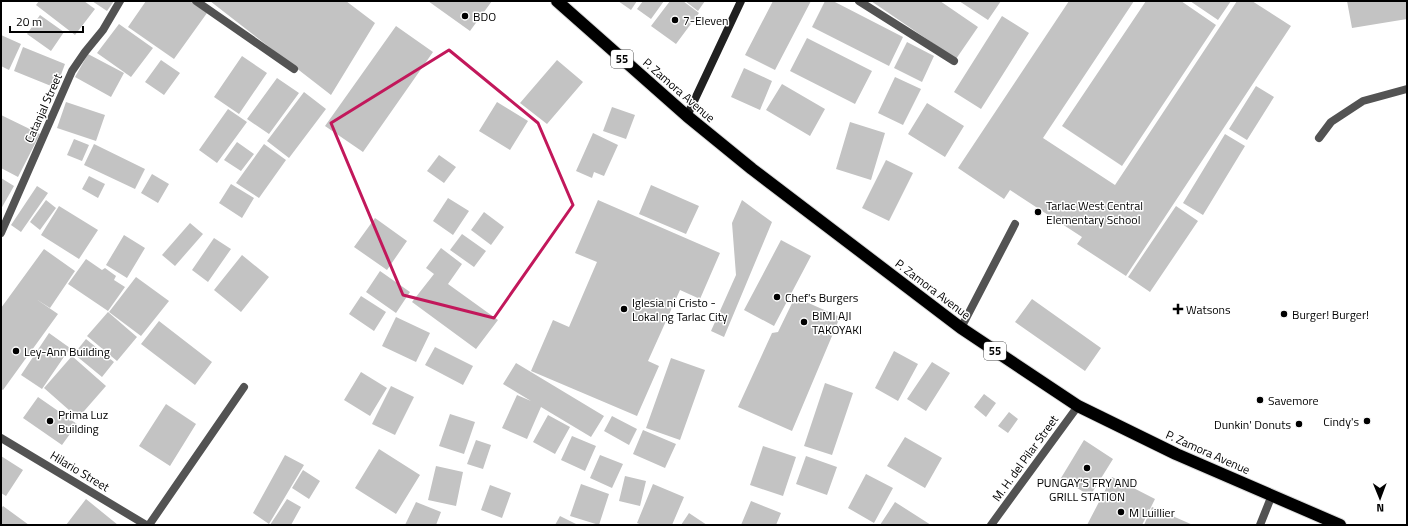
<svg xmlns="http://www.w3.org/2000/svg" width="1408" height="526" font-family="'Titillium Web',sans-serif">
  <rect width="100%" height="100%" fill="#fff"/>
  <path fill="#c3c3c3" d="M39 1H84L95 9 75 35 36 5Z
    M92 1H114L107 11Z
    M146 1H190L207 13 174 59 128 27Z
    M210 1H346L375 23 331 95Z
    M428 1H492L470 31Z
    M618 1H637L631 10Z
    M643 1H664L651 19 637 9Z
    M670 1H683L699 13 676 44 651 26Z
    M685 1H705L698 11Z
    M773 1H811L775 70 745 55Z
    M825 1H833L903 37 889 66 812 27Z
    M871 1H940L978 27 956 59Z
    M959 1H1001L988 20Z
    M1069 1H1134L1043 138 1115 185 1237 1H1252L1291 26 1126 276 1077 244 1082 237 1010 190 1004 199 958 168Z
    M1146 1H1181L1216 25 1122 166 1062 126Z
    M1190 1H1231L1218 20Z
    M1347 1H1407V19L1352 28Z
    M40 15 64 32 51 51 27 34Z
    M1002 16 1029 33 981 109 954 92Z
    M119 24 153 48 131 77 97 53Z
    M396 26 433 52 363 152 325 126Z
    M1 35 21 44 9 70 1 66Z
    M807 38 872 71 855 104 790 71Z
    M907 42 934 56 922 82 894 68Z
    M23 47 65 64 56 88 14 71Z
    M88 54 124 73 111 97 75 77Z
    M242 56 267 73 239 114 214 97Z
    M161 60 180 73 164 95 145 82Z
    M557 60 583 82 547 124 520 103Z
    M744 68 772 81 760 110 731 97Z
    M895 77 921 89 903 125 878 113Z
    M277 78 299 93 269 134 247 119Z
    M782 84 825 109 810 136 766 110Z
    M1256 86 1274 97 1247 140 1229 129Z
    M304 92 326 109 289 158 267 141Z
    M66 102 105 115 96 141 57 128Z
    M497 102 528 121 510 150 479 131Z
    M927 103 964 126 945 157 908 134Z
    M612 107 635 115 626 139 603 131Z
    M228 109 247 122 217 163 199 150Z
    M1 115 40 134 18 177 1 168Z
    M850 122 885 133 871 180 836 169Z
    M593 133 618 145 604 176 594 172 592 178 576 171Z
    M1225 134 1245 146 1203 215 1183 203Z
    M74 139 89 145 82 161 67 155Z
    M237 142 254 154 241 171 224 160Z
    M94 144 145 169 135 189 84 165Z
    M264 144 286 160 259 198 236 183Z
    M439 155 456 167 444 183 427 171Z
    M886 160 913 173 889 221 862 208Z
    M152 174 169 184 158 203 141 193Z
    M89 176 105 184 98 198 82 189Z
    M1 178 14 186 1 209Z
    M231 184 254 198 242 218 219 203Z
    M651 185 699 206 686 234 639 214Z
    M37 186 48 193 21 232 11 225Z
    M448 198 469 211 453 235 433 221Z
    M46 200 56 208 40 230 30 222Z
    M598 200 720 253 700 299 680 290 648 361 659 366 637 416 531 371 553 320 569 327 597 262 575 253Z
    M742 200 772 222 724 337 711 331 736 275 732 223Z
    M59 206 98 230 79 259 41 235Z
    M1176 206 1198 221 1150 292 1128 277Z
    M484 212 504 227 491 245 471 230Z
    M375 218 407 241 387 270 354 247Z
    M190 223 203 234 175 266 162 255Z
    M462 234 486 251 474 267 450 250Z
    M124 235 145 248 127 278 106 265Z
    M214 238 231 249 208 282 192 270Z
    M781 240 811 256 774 326 744 310Z
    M441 248 462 264 448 284 498 320 476 349 412 302 434 274 426 268Z
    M44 249 75 271 50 308 36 299 58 314 3 390 1 389V308Z
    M242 255 269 277 241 312 214 290Z
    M86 259 102 270 105 268 116 276 114 280 125 287 108 311 68 284Z
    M380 271 410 292 396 313 366 292Z
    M136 277 169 301 141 336 109 312Z
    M361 296 386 312 374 331 349 314Z
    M795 297 840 317 792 431 738 407 772 333 778 332Z
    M1032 299 1101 348 1085 371 1015 322Z
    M108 312 137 337 117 361 87 336Z
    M396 317 430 333 416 362 382 346Z
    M159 321 212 362 195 385 141 344Z
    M49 333 70 348 42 389 21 375Z
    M86 339 114 362 102 377 74 354Z
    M435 347 473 366 463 385 425 365Z
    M894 351 918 364 898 401 875 388Z
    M72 356 106 386 78 418 44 388Z
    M671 358 705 370 680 440 646 428Z
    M932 362 950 373 926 411 907 399Z
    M516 363 604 416 591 437 541 407 527 439 502 428 517 395 531 401 503 384Z
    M361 372 387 388 370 416 344 400Z
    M825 383 853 393 832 455 804 446Z
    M391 386 414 397 395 435 372 424Z
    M984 394 996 403 986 417 974 407Z
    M38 397 77 424 62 445 23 418Z
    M166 404 196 424 170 466 139 446Z
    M1009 412 1018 419 1008 433 998 426Z
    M450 414 475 422 464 454 439 446Z
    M548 415 570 427 555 454 533 442Z
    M612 416 637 429 629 445 604 431Z
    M643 430 676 444 665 468 633 454Z
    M572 436 596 446 585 471 561 460Z
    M905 437 942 458 925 488 887 466Z
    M476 440 491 445 483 469 467 464Z
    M1084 440 1113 459 1090 496 1061 478Z
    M763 446 796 457 783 496 750 485Z
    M379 449 420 475 396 514 355 488Z
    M285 455 304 465 269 524 253 513Z
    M600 455 623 464 612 488 590 478Z
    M1 456 23 470 6 496 1 493Z
    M806 456 837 467 827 495 796 484Z
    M436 466 463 472 456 506 428 500Z
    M303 470 320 481 309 499 292 488Z
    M866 474 893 488 874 523 848 508Z
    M625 476 646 481 640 506 619 501Z
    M1112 477 1155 499 1142 525H1087Z
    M581 484 609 494 599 525 570 516Z
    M653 484 684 497 672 525H642L637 523Z
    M490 485 511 493 502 518 481 510Z
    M86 499 118 525H66Z
    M287 499 301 507 291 525H270Z
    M751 501 781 513 776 525H741Z
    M416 502 441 512 436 525H405Z
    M895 502 931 525H880Z
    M3 506 29 525H1V509Z
    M1152 507 1193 525H1144Z
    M689 513 707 525H681Z
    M560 516 578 525H555Z"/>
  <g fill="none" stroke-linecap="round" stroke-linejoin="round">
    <g stroke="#dbdbdb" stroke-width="14">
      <path id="highway" d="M557 1 687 116 752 169 961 328 1078 406 1176 454 1340 525"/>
    </g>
    <path stroke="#535353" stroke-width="8" d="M859 1 954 61
      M1319 138 1331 122 1363 101 1407 89
      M961 328 1015 224
      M149 525 244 387"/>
    <path stroke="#535353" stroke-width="8" d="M196 1 294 69
      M1 233 72 71 85 52 103 30 120 1
      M1 438 146 525
      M991 525 1078 406
      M1260 525 1272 495"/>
    <path stroke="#202020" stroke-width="8" d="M687 116 741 1"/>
    <use href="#highway" stroke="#000" stroke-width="12"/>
  </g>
  <path fill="none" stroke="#c2185b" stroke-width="3" stroke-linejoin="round" d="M449 50 538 123 573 205 494 318 403 295 331 123Z"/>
  <g fill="#000" stroke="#fff" stroke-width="1.5">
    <circle cx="465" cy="16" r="4"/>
    <circle cx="675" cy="20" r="4"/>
    <circle cx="1038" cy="212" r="4"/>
    <circle cx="777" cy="297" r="4"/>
    <circle cx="624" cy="309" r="4"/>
    <path d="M1176 303h4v4h4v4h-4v4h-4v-4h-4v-4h4z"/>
    <circle cx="1284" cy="314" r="4"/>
    <circle cx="804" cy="322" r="4"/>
    <circle cx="16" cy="351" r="4"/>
    <circle cx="1260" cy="400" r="4"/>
    <circle cx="50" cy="421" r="4"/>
    <circle cx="1367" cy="421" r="4"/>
    <circle cx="1299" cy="424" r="4"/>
    <circle cx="1087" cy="468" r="4"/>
    <circle cx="1121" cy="512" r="4"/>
  </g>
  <g text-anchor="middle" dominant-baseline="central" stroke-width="3" stroke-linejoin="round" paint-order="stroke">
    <g fill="#fff" stroke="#4c4c4c" stroke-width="1">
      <rect x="611" y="50" width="22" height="18" rx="3"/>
      <rect x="984" y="342" width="22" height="18" rx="3"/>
    </g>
    <g font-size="11" font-weight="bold" fill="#000">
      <text x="622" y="59">55</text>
      <text x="995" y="351">55</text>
    </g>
    <g font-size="12" fill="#000" stroke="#fff" text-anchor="start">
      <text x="473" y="16">BDO</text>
      <text x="683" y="20">7-Eleven</text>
      <text x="1046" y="205">Tarlac West Central<tspan x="1046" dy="14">Elementary School</tspan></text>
      <text x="785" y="297">Chef's Burgers</text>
      <text x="632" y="302">Iglesia ni Cristo -<tspan x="632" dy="14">Lokal ng Tarlac City</tspan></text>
      <text x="1186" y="309">Watsons</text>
      <text x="1292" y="314">Burger! Burger!</text>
      <text x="812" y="315">BIMI AJI<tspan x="812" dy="14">TAKOYAKI</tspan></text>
      <text x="24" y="351">Ley-Ann Building</text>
      <text x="1268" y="400">Savemore</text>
      <text x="58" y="414">Prima Luz<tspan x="58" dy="14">Building</tspan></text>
      <text x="1359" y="421" text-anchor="end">Cindy's</text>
      <text x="1291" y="424" text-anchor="end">Dunkin' Donuts</text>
      <text x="1087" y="482" text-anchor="middle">PUNGAY'S FRY AND<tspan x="1087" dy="14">GRILL STATION</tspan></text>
      <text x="1129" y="512">M Luillier</text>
    </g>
    <g font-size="12" fill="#000" stroke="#fff">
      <text transform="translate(679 90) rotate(41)">P. Zamora Avenue</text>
      <text transform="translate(43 108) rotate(-66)">Catanjal Street</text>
      <text transform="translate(933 289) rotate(37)">P. Zamora Avenue</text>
      <text transform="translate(1208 452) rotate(24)">P. Zamora Avenue</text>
      <text transform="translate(1025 458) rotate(-54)">M. H. del Pilar Street</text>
      <text transform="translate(80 471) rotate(31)">Hilario Street</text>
    </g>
  </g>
  <rect width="1408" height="526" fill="none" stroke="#000000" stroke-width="4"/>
  <g transform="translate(1380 498) rotate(179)" stroke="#ffffff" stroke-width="3" paint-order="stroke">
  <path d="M0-3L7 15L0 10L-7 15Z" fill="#000000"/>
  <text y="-6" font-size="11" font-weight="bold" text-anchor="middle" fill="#000000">N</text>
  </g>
  <path d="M10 26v6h73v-6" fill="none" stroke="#000000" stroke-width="2"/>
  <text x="16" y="26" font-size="12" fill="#000000" stroke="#ffffff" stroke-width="3" paint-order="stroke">20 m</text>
</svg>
